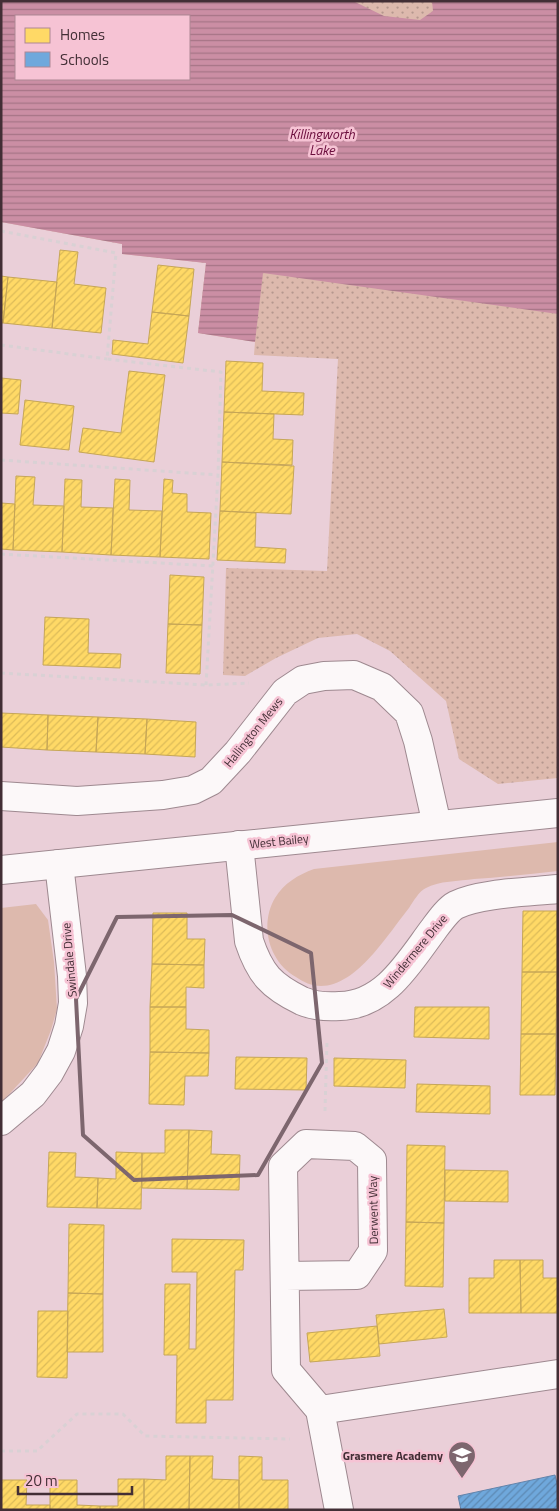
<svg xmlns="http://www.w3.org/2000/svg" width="559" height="1511" font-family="'Titillium Web',sans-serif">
  <defs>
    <pattern id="park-dots" width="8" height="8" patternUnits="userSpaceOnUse" patternTransform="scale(1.25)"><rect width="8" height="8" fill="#ddb9ad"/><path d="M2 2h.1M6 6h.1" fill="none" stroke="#b5978e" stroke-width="1.8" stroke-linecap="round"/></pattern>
    <pattern id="water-rules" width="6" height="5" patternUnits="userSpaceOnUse" patternTransform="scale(1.25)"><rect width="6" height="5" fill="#cb8ea4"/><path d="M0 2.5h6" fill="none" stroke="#a67486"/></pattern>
    <pattern id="homes-hatch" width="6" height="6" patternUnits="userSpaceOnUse" patternTransform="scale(1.25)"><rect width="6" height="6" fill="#ffd966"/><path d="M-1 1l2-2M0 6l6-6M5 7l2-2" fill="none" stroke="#dcbb59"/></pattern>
    <pattern id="schools-hatch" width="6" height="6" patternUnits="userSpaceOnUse" patternTransform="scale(1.25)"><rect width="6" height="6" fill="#6fa8dc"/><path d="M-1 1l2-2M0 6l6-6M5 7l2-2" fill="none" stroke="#5d89b3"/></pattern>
  </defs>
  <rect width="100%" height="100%" fill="#eacfd8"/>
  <path fill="#ddb9ad" d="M558 842V871C530 874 502 877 474 879 460 881 438 881 426 888 419 891 413 902 409 908 388 934 357 986 321 986 312 986 303 982 296 977 269 962 259 925 275 898 284 883 298 875 314 869Z
    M36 904 48 920 54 962 57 1009 51 1030 38 1063 1 1103V908Z"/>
  <path fill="url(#park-dots)" fill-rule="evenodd" d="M1 1H558V778L498 784 459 759 446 701 390 651 357 634 318 638 276 658 245 676 223 675 226 568 327 571 338 359 254 355 255 342 198 333 206 263 122 254V244L1 222ZM16 16H189V79H16Z"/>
  <path fill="url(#water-rules)" fill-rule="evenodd" d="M1 1H353L384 16 420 20 433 11 432 1H558V314L263 273 255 342 198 333 206 263 122 254V244L1 222ZM16 16H189V79H16Z"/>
  <path fill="url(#homes-hatch)" stroke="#c6a657" d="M60 250 78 252 74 284 106 288 101 333 52 328Z
    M158 265 194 269 189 316 152 312Z
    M1 276 8 277 3 323H1Z
    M8 277 57 282 52 328 3 323Z
    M152 312 189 316 183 363 112 354 113 340 148 344Z
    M226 361 263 363 262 391 304 393 303 415 224 412Z
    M129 371 165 375 154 462 79 452 83 428 121 433Z
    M1 378 21 380 18 414 1 413Z
    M25 400 74 406 69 450 20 445Z
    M224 412 274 414 273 439 293 440 292 465 222 462Z
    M222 462 294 466 291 514 220 511Z
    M16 476 35 477 33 505 64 506 62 552 13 550Z
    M65 479 82 480 81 507 113 508 111 555 62 552Z
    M115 479 130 480 129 510 162 511 160 557 111 555Z
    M164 479 173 480 172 493 187 494V512L211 513 209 559 160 557Z
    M1 503 15 504 13 550 1 549Z
    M220 511 256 513 255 547 286 549 285 563 217 560Z
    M170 575 204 577 202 625 168 624Z
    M45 617 89 619 88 653 121 654 120 668 43 665Z
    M168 624 202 625 200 674 166 673Z
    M1 713 48 715 47 750 1 747Z
    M48 715 98 717 96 752 47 750Z
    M98 717 147 719 145 754 96 752Z
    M147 719 196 722 195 757 145 754Z
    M523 911H557V972H522Z
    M153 913H187V939H205L204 965 152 964Z
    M152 964 204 965V988L186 987V1007H150Z
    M522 972H557L556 1034H521Z
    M150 1007H186V1029L209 1030V1053L150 1052Z
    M415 1007H489V1039L414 1037Z
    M521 1034H556L555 1095H520Z
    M150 1052 209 1053 208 1076H185L184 1105 149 1104Z
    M236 1057 307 1058 306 1090 235 1089Z
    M334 1058 406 1060 405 1088 334 1086Z
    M417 1084 490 1086V1114L416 1112Z
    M165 1130H189L187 1189 142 1188V1153H165Z
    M189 1130 212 1131 211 1154 240 1155 239 1190 187 1189Z
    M407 1145 445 1146 444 1223 406 1222Z
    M49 1152 76 1153 75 1177 98 1178 97 1208 47 1207Z
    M116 1152 142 1153 141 1209 97 1208 98 1178 116 1179Z
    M445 1170 508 1171V1202L445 1201Z
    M406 1222 444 1223 443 1287 405 1286Z
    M69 1224 104 1225 103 1294 68 1293Z
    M172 1239 244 1240 243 1270H235L233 1400H206V1423H176L177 1355H164L165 1284H190L189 1349H196L197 1272H172Z
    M494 1260H520L521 1313H469V1278H494Z
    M520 1260H543V1278H558V1313H521Z
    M68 1293 103 1294V1352H67Z
    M444 1309 447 1337 379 1344 376 1315Z
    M38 1311H68L67 1378 37 1377Z
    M377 1326 380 1356 310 1362 307 1333Z
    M166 1456H190L189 1510H144V1479L166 1480Z
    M190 1456H213L212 1479 239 1480V1510H189Z
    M239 1456 262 1457V1480H288V1510H239Z
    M118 1479H144V1510H100V1506H118Z
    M1 1480H27L26 1505H50V1510H1Z
    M50 1480H77V1505L100 1506V1510H50Z"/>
  <path fill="url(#schools-hatch)" stroke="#6283aa" d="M555 1475 558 1488V1510H461L458 1496Z"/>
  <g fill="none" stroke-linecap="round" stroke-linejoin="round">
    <g stroke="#9e8990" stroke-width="30">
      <path id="street" d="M1 796 77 801 163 795 193 790 211 781 238 752 285 692 303 680 324 676 354 675 382 687 409 713 418 741 437 825
        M239 845 249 941C260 974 271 986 302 1001 314 1006 327 1007 340 1006 385 1005 409 962 433 930 439 922 448 909 456 905 479 893 531 892 558 889
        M1 1121 33 1094 49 1073 61 1051 69 1026 73 1003 72 976 59 864
        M285 1276 357 1275 373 1251 372 1160 355 1146 306 1144 283 1166 286 1370 320 1410
        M339 1510 320 1410 558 1374"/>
    </g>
    <g stroke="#9e8990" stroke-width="30">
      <path id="secondary" d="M1 870 558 813"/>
    </g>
    <path stroke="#d9d1d4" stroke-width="3" stroke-dasharray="4 4" stroke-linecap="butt" d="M1 231 116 253 107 359 221 372 218 475 206 685
      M1 345 107 359
      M1 460 218 475
      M1 554 213 566
      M1 673 206 685 249 683
      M325 1111 327 1040
      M1 1451H37L77 1414H123L145 1436 290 1439"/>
    <use href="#street" stroke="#fcf8f9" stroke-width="28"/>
    <use href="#secondary" stroke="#fcf8f9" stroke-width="28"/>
  </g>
  <path fill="none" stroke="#7d666e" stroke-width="4" stroke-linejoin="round" d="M232 915 311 953 322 1063 258 1175 134 1180 83 1135 76 999 117 917Z"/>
  <defs>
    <g id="school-pin" transform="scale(1.4375)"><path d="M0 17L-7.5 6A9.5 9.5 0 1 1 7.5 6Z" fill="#7d666e" stroke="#f6c3d4"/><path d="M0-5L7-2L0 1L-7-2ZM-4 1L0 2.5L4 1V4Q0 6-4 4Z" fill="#fff"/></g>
  </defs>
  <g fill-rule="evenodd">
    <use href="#school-pin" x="462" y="1455"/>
  </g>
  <g text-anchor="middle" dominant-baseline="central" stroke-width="5" stroke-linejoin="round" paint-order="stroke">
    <g font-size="12" fill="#422e35" stroke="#f6c3d4">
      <text transform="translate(253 732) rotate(-51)">Hallington Mews</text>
      <text transform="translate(279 841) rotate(-6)">West Bailey</text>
      <text transform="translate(415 951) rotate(-50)">Windermere Drive</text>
      <text transform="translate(69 960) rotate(-95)">Swindale Drive</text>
      <text transform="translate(373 1210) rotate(-91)">Derwent Way</text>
    </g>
    <g font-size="12" font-weight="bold" fill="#422e35" stroke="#f6c3d4" text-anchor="end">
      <text x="443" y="1455">Grasmere Academy</text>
    </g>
    <g font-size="14" font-style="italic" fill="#6b0e3d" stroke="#f6c3d4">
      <text x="322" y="133">Killingworth<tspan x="322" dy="16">Lake</tspan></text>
    </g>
  </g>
  <rect width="559" height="1511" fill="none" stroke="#422e35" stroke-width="5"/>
  <rect x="15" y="15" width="175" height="65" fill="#f6c3d4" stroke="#ae8794"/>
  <rect x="25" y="28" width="25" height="15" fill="#ffd966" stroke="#ae8794"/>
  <text x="60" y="40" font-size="15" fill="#422e35">Homes</text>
  <rect x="25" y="52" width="25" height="15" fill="#6fa8dc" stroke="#ae8794"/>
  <text x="60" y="65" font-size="15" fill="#422e35">Schools</text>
  <path d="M18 1486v8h114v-8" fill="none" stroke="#422e35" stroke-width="2.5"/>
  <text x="25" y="1486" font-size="15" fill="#422e35" stroke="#f6c3d4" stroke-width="4" paint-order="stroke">20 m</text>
</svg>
